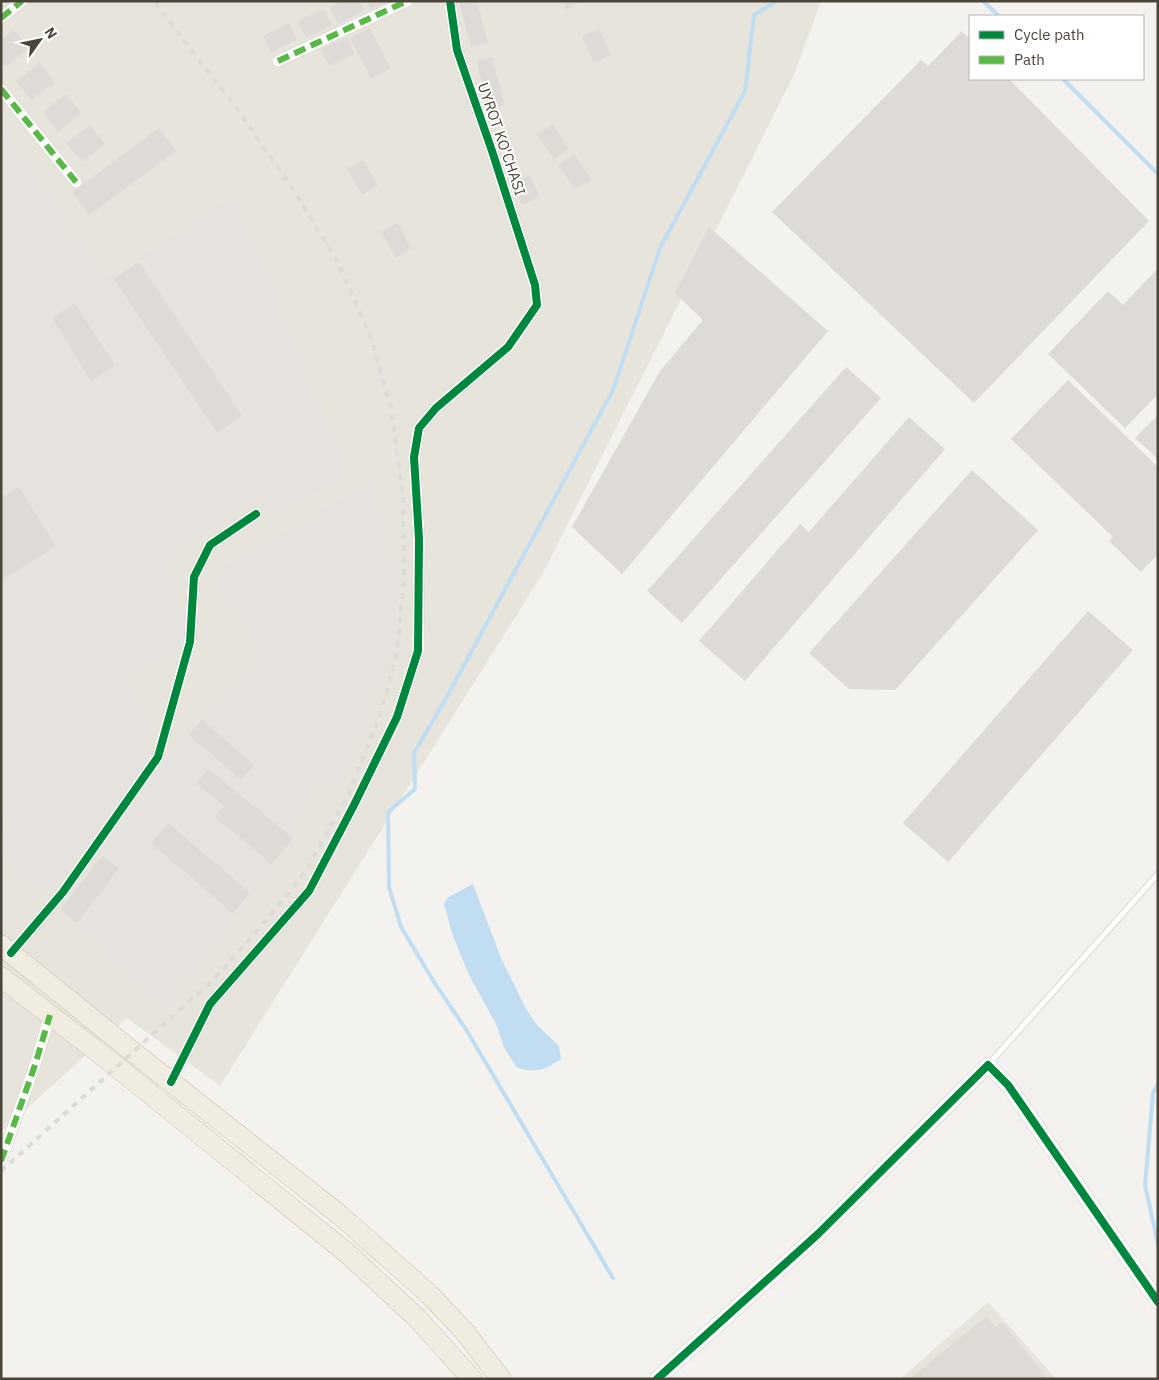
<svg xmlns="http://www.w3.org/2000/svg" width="1159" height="1380" font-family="'IBM Plex Sans',sans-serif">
  <rect width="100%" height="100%" fill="#f4f2ee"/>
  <path fill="#e7e4dc" d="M1 1H821L794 75 543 573 220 1086 127 1018 1 1132Z
    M988 1302 1056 1379H900Z"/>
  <path fill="#e6e2de" d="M1 126 108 278 232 197 300 349 303 372 331 421 345 474 273 519 256 496 166 559 188 597 184 642 139 668 143 677 131 687 152 729 144 734 152 744 136 777 68 880 59 878 42 895 1 856V830L9 824 1 813Z
    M377 478 385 562 401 559 394 637 385 679 337 797 314 774 292 844 206 957 166 1013 106 957 110 952 60 910 102 856 180 740 262 653 208 576Z"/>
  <path fill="#c0ddf1" d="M473 884 501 958 525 1007 536 1024 559 1046 561 1059C545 1070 535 1074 516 1067L504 1047 496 1024 469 975 453 936 444 904 447 898Z"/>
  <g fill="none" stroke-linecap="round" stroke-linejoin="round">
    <path stroke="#c0ddf1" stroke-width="4" d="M983 1 999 16
      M1063 79 1158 174
      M1158 1084 1153 1093 1145 1185 1158 1244
      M613 1278 467 1031 434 982 401 927 389 887 388 812 415 789 414 753 449 693 613 390 660 248 745 91 754 15 776 1"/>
  </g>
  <path fill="#dedbd6" d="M341 1H359L364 11 338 24 329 7Z
    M366 1H388L370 10Z
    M459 1H477L488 43 471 47Z
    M563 1H584L566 10Z
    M324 9 332 25 306 38 298 21Z
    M289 23 297 40 271 53 263 36Z
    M370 28 391 68 371 79 350 38Z
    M14 29 29 48 5 67 1 62V39Z
    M599 29 611 55 594 63 582 36Z
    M962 31 970 40V79H1009L1149 221 974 403 772 212 921 60 928 66Z
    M347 37 355 54 329 66 321 49Z
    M492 57 505 106 489 110 476 61Z
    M40 63 55 82 31 100 16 81Z
    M66 94 81 113 58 132 43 112Z
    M553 124 569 149 554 159 537 135Z
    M90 125 105 144 82 162 66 143Z
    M159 128 176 151 89 215 72 192Z
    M574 154 591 179 575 189 558 165Z
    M363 160 378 185 362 195 347 169Z
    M530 175 540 197 522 205 512 183Z
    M398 223 411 249 395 258 381 231Z
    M709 227 828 331 622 574 572 527 660 371 703 320 675 293Z
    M139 262 242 416 217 433 114 279Z
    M1158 268V394L1125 428 1048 354 1108 291 1123 305Z
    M75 303 115 366 91 381 52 318Z
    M846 367 881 398 682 623 647 591Z
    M1068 380 1158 467V554L1141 572 1109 541 1113 537 1011 439Z
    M1158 415V459L1135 438Z
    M909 417 945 449 745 681 699 641 800 524 809 532Z
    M972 470 1038 530 895 690 849 689 809 653Z
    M19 487 56 546 1 581V498Z
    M1088 611 1133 650 948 862 903 823Z
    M202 720 254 765 241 780 189 735Z
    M208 769 293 838 272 864 215 817 224 806 197 784Z
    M168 823 250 893 233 913 151 843Z
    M102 856 119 868 77 923 60 910Z
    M987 1316 996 1327 1002 1322 1048 1379H909Z"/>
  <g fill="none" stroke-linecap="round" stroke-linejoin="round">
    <g stroke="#d2d0cb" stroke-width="7">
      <path id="service" d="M988 1065 1158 874"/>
    </g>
    <g stroke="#d2d0cb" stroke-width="12">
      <path id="minor" d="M1 18 22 1
        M278 61 407 1
        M1 89 76 182
        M11 953 63 892 158 757 190 642 194 577 210 545 256 514
        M171 1082 210 1004 309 891 354 805 397 717 418 651 419 539 414 457 419 428 436 408 508 347 537 305 535 285 492 151 457 50 450 1
        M1 1161 35 1065 50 1015"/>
    </g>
    <g stroke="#d2d0cb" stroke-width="16">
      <path id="tertiary" d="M657 1379 818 1234 988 1065 1008 1085 1158 1302"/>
    </g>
    <g stroke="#ccbfa9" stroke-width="21">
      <path id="trunk" d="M1 945 133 1052 341 1216 430 1295 464 1331 501 1379
        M1 977 117 1067 348 1254 417 1318 472 1379"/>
    </g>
    <use href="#service" stroke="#fdfdfc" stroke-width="5.5"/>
    <use href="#minor" stroke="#fdfdfc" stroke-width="11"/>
    <use href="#tertiary" stroke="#fdfdfc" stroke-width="15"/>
    <use href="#trunk" stroke="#f0ece0" stroke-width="20"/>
    <path stroke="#dbdbda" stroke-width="4" stroke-dasharray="6 6" stroke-linecap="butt" d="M1 1171 212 981 257 931 306 871 348 795 380 715 396 659 404 579 403 498 391 408 370 335 336 259 292 188 240 113 154 1"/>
    <path stroke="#58b947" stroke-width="6" stroke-dasharray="12 6" stroke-linecap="butt" d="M1 18 22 1
      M278 61 407 1
      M1 89 76 182
      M1 1161 35 1065 50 1015"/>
    <g stroke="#fff" stroke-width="11">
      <path id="cycleway" d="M11 953 63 892 158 757 190 642 194 577 210 545 256 514
        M171 1082 210 1004 309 891 354 805 397 717 418 651 419 539 414 457 419 428 436 408 508 347 537 305 535 285 492 151 457 50 450 1
        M657 1379 818 1234 988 1065 1008 1085 1158 1302"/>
    </g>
    <use href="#cycleway" stroke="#00873e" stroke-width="8"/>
  </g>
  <g text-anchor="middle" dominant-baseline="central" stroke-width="4" stroke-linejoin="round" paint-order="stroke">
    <g font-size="15" fill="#4b4439" stroke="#fff">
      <text transform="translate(502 139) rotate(71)">UYROT KO'CHASI</text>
    </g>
  </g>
  <rect width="1159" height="1380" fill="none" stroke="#4b4439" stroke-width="5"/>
  <rect x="969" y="15" width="175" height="65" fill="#ffffff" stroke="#b7b4b0"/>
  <rect x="979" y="31" width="25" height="8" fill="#00873e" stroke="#b7b4b0"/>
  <text x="1014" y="40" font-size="15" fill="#4b4439">Cycle path</text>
  <rect x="979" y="56" width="25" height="8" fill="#58b947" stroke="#b7b4b0"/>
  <text x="1014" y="65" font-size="15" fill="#4b4439">Path</text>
  <g transform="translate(40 40) rotate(57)" stroke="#ffffff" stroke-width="4" paint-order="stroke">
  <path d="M0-4L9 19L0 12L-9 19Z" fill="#4b4439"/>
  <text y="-8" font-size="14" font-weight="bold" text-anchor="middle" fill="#4b4439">N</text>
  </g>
</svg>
